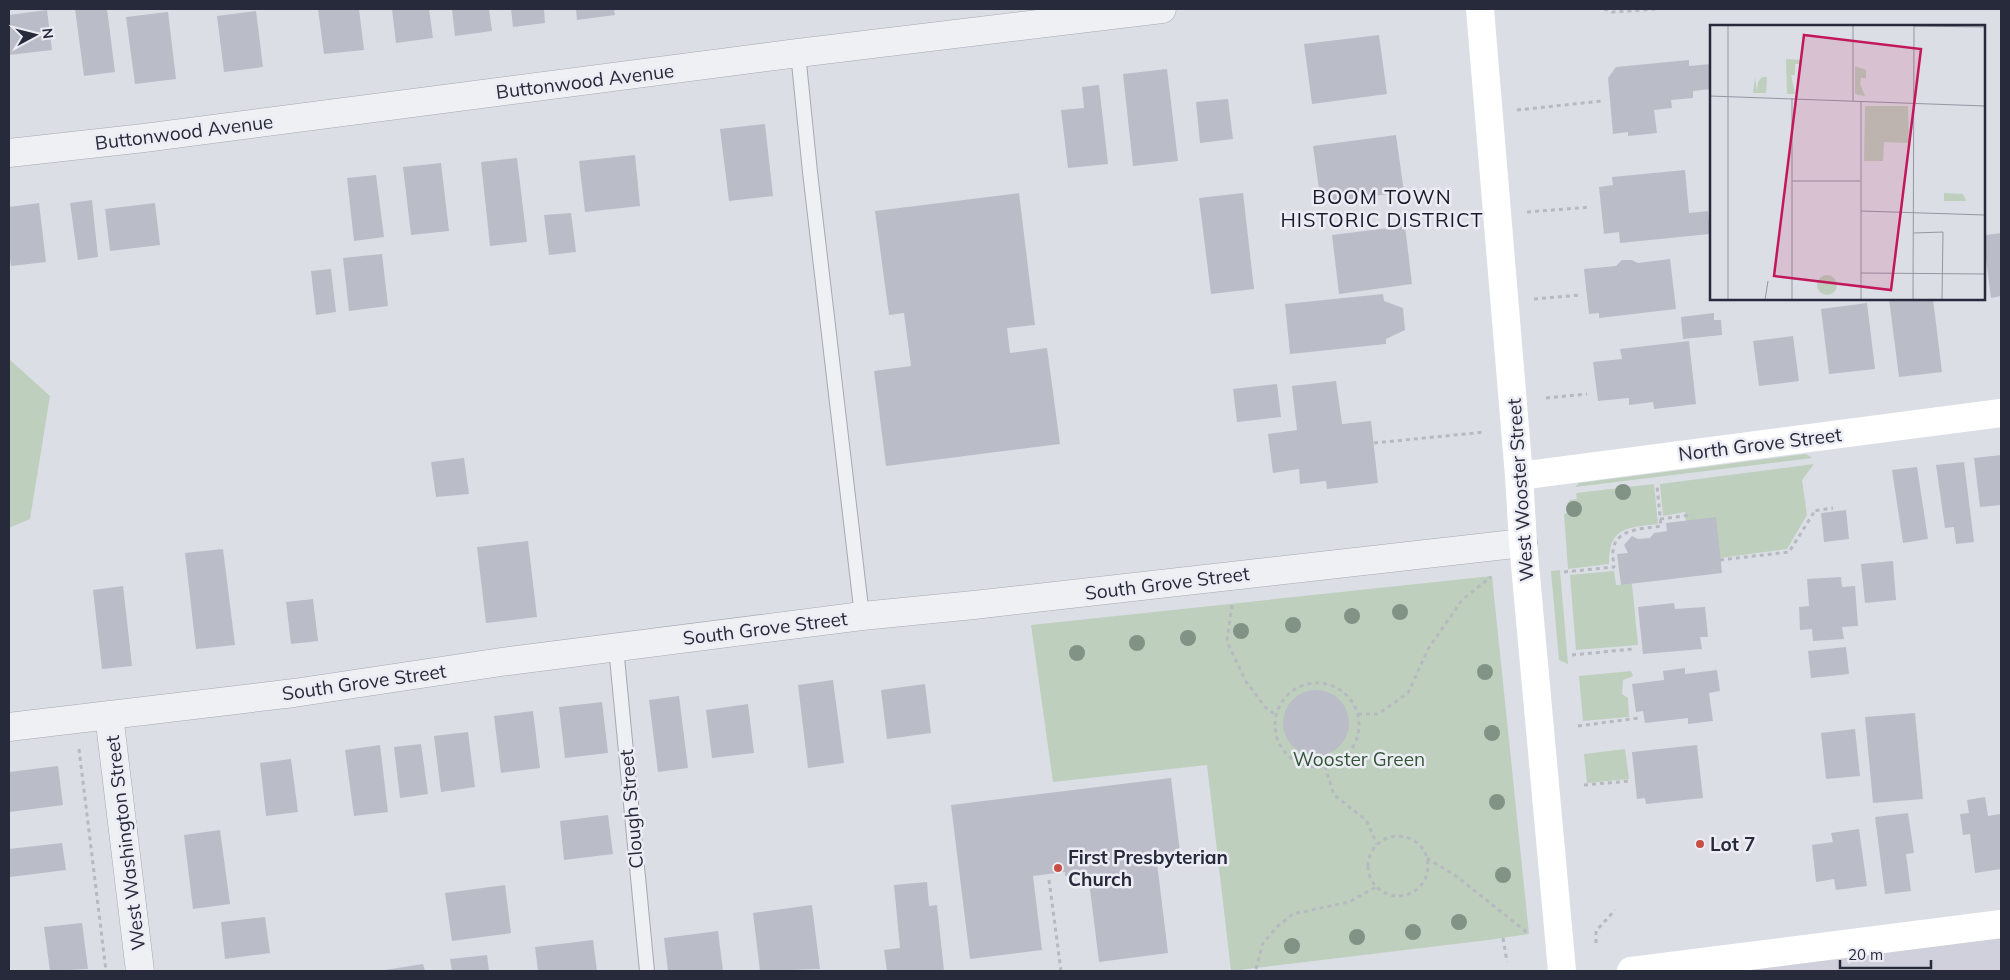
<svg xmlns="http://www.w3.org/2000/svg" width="2010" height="980" font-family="Mulish,sans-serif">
  <rect width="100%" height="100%" fill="#dcdee6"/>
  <path fill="#cfd0db" d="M2001 924V971H1631Z"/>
  <path fill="#becfbe" d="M9 359 50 396 30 519 9 528Z
    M1806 454 1812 458 1575 487 1579 483Z
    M1814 464 1802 480 1807 515 1787 549 1720 558 1686 521 1685 512 1663 516 1660 484Z
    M1654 484 1658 524C1627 528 1609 526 1609 564L1568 569 1564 514 1569 512 1568 503 1570 500 1577 499 1576 493Z
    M1560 570 1568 664 1559 660 1551 571Z
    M1614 571 1616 585 1632 584 1638 645 1576 650 1570 575Z
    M1492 576 1529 934 1488 940 1231 971 1207 765 1053 782 1031 625Z
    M1631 671 1633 676 1623 680 1622 694 1628 698 1629 717 1583 721 1579 676Z
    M1625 749 1629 779 1587 783 1584 754Z"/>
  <path fill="#babcc8" d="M75 9H107L115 72 84 76Z
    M318 9H359L364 50 324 54Z
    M392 9H429L433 38 396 43Z
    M452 9H489L492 31 455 36Z
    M511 9H544L545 23 513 27Z
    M576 9H614L615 15 577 20Z
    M47 10 52 50 9 55V15Z
    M256 11 263 67 224 72 217 16Z
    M168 12 176 79 135 84 126 17Z
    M1379 35 1387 94 1312 104 1304 44Z
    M1689 60V66L1711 64V89L1693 91V98L1671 100 1672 108 1654 110 1657 133 1628 136V132L1613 134 1608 78 1616 67Z
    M1167 69 1178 161 1133 166 1123 74Z
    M1099 85 1108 164 1068 168 1061 110 1084 108 1082 87Z
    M1228 99 1233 139 1200 143 1196 102Z
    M765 124 773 196 729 201 720 129Z
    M1396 135 1404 192 1321 203 1313 146Z
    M635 155 640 206 585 212 579 161Z
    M517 158 527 242 490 246 481 162Z
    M441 163 449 231 411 235 403 167Z
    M1685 170 1689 213 1708 211 1710 234 1620 243 1619 232 1604 234 1599 187 1613 185 1612 177Z
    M376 175 384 237 354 241 347 178Z
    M1019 193 1035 325 1007 328 1010 353 1047 348 1060 444 886 466 874 371 911 366 904 313 889 315 875 211Z
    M1243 193 1254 289 1211 294 1199 198Z
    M92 200 98 257 78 260 70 203Z
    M39 203 46 262 11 266 9 249V207Z
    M155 203 160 245 110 251 105 209Z
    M571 213 576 252 549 255 544 215Z
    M1984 224 1986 235 2001 233V296L1991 298 1986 259H1984Z
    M1405 226 1412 284 1339 294 1332 235Z
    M382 254 388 306 349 311 343 258Z
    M1670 259 1676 309 1599 318V313L1589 314 1584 269 1616 266 1622 260H1632L1638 263Z
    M331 269 336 312 316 315 311 271Z
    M1383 294 1384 301 1403 308 1405 330 1386 339V344L1290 354 1285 304Z
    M1889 299H1933L1942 372 1899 377Z
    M1867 303 1875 369 1829 374 1821 309Z
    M1714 313V320H1721L1722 335 1683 339 1681 317Z
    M1793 336 1799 381 1759 386 1753 341Z
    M1689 341 1696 404 1654 409 1653 402 1629 405V398L1598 401 1593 362 1622 359 1620 349Z
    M1336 381 1342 424 1371 421 1378 483 1327 489 1326 481 1300 484 1299 469 1273 473 1268 434 1297 430 1292 386Z
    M1277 384 1281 417 1237 422 1233 389Z
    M2001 455V505L1980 507 1974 458Z
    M464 458 469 494 436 497 431 462Z
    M1964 462 1974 542 1956 544 1954 527 1945 528 1936 465Z
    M1917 467 1928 539 1903 543 1892 470Z
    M1846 510 1849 539 1824 542 1821 513Z
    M1716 517 1722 573 1621 585 1617 554 1628 553 1624 545 1632 536 1638 539 1650 538 1654 533 1667 531 1666 523Z
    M528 541 537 617 486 623 477 547Z
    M223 549 235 645 196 649 185 553Z
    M1893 561 1896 600 1865 603 1861 564Z
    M1841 577 1842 587 1855 586 1858 626 1842 627 1844 639 1813 641 1812 629 1800 630 1799 607 1809 606 1807 579Z
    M123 586 132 666 102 669 93 590Z
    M313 599 318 641 291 644 286 602Z
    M1674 603 1675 609 1705 607 1708 637H1700L1702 649 1643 654 1638 607Z
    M1846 647 1849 674 1811 678 1808 651Z
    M1685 668V674L1717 670 1720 691 1709 693 1713 721 1688 724V718L1645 723 1643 711 1636 712 1632 684 1664 680 1663 671Z
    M833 680 844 763 808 768 798 685Z
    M925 684 931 733 887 739 881 690Z
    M1283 723a33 33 0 1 1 66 0a33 33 0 1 1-66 0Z
    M679 696 688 768 658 772 649 700Z
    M602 702 608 753 565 758 559 707Z
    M748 704 754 753 712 758 706 710Z
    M533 711 540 768 501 773 494 716Z
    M1915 713 1923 799 1873 803 1865 717Z
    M1855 729 1860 776 1826 779 1821 733Z
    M468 732 475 787 441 792 434 736Z
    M421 744 428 794 400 798 394 747Z
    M380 745 388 812 354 816 345 750Z
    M1697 745 1703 798 1646 804 1645 798 1637 799 1632 752Z
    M291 759 298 812 266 816 260 763Z
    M58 766 63 805 10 812 9 772Z
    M1171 778 1181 860 1157 863 1168 953 1099 962 1088 873 1065 876V872L1033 876 1042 950 970 959 951 805Z
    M1985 797 1988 816 2000 814 2001 869 1975 873 1970 834 1963 835 1960 814 1969 813 1967 800Z
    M1908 813 1914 853 1906 854 1911 891 1885 894 1875 817Z
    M608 815 613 854 564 860 560 821Z
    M1859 829 1867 886 1836 890 1834 879 1816 882 1812 845 1833 842 1831 833Z
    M220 830 230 904 193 909 184 835Z
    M62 843 66 870 10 877 9 849Z
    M927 882 929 906 937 905 944 971H887L884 950 900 948 894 885Z
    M505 885 511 933 452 941 445 893Z
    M812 905 820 969 760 971 753 913Z
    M265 917 270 953 225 959 221 922Z
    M82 923 88 969 50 971 44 927Z
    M718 931 723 971H668L664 938Z
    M593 940 597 971H538L535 947Z
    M487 955 489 971H452L450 959Z
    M423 964 425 971H385V970Z"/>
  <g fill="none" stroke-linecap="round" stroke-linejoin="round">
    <g stroke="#a6a8b3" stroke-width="16">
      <path id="lane" d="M798 53 810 172 862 616
        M616 647 647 971"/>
    </g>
    <g stroke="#a6a8b3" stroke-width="29">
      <path id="street" d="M9 153 144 138 798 53 1162 9
        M109 715 140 971
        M9 727 294 693 501 662 862 616 974 605 1523 543"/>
    </g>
    <path stroke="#b7b9c0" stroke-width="3" stroke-dasharray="4 4" stroke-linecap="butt" d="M1604 9 1612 12 1657 9
      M1517 110 1602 101
      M1527 212 1591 207
      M1534 299 1580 295
      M1546 398 1587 394
      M1374 443 1485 432
      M1660 519 1692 515
      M1720 560 1789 552 1813 514V511L1833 508
      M1564 572 1614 567C1614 562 1612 556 1613 551 1615 528 1644 529 1661 526L1657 486
      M1232 605 1227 641 1245 680 1265 707 1276 715
      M1572 655 1633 649
      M1275 725a42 42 0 1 1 84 0a42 42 0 1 1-84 0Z
      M1358 714H1378L1408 693 1428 649 1462 600 1491 577
      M1578 726 1639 718
      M79 749 106 971
      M1325 766 1334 795 1366 820 1377 844
      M1584 785 1630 781
      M1368 866a30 30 0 1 1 60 0a30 30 0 1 1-60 0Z
      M1427 858 1456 876 1528 933
      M1049 880 1061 971
      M1503 938 1507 962
      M1596 943V931L1615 910
      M1256 969 1263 943 1278 926 1293 914 1349 902 1376 887"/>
    <use href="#lane" stroke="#eff0f4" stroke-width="14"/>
    <use href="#street" stroke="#eff0f4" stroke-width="28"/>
    <path stroke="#fff" stroke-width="28" d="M1480 9 1519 476 1523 543 1562 971
      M1519 476 2001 413
      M1631 971 2001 924"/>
  </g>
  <g fill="#809385">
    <circle cx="1623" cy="492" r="8"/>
    <circle cx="1574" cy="509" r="8"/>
    <circle cx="1400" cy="612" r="8"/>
    <circle cx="1352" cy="616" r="8"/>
    <circle cx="1293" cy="625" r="8"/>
    <circle cx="1241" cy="631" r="8"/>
    <circle cx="1188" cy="638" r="8"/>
    <circle cx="1137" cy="643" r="8"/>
    <circle cx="1077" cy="653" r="8"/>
    <circle cx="1485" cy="672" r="8"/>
    <circle cx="1492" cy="733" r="8"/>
    <circle cx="1497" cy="802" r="8"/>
    <circle cx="1503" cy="875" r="8"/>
    <circle cx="1459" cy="922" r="8"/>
    <circle cx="1413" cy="932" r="8"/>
    <circle cx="1357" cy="937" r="8"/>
    <circle cx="1292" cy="946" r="8"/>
  </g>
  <g fill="#c74f45" stroke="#ecedf4" stroke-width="2">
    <circle cx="1700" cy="844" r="5"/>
    <circle cx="1058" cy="868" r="5"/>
  </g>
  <g text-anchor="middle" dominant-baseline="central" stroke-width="5" stroke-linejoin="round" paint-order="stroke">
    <g font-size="19" fill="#272a3b" stroke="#ecedf4">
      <text transform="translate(585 81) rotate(-7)">Buttonwood Avenue</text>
      <text transform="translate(184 132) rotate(-7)">Buttonwood Avenue</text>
      <text transform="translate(1760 444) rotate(-7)">North Grove Street</text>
      <text transform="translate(1520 490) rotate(-94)">West Wooster Street</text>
      <text transform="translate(1167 583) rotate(-7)">South Grove Street</text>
      <text transform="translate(765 628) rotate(-7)">South Grove Street</text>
      <text transform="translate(364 682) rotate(-8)">South Grove Street</text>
      <text transform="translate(631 809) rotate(-95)">Clough Street</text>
      <text transform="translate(125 843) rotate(-97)">West Washington Street</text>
    </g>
    <g font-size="19" fill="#355636" stroke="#ecedf4">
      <text x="1359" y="759">Wooster Green</text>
    </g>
    <g font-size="19" font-weight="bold" fill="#272a3b" stroke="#ecedf4" text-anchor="start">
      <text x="1710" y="844">Lot 7</text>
      <text x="1068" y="857">First Presbyterian<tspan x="1068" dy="22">Church</tspan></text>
    </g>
    <g font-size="20" letter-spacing="1" fill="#191b2c" stroke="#ecedf4">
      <text x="1382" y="196">BOOM TOWN<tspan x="1382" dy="23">HISTORIC DISTRICT</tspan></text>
    </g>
  </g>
  <g transform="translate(1710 25)">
    <rect width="275" height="275" fill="#dcdee6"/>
    <path d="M76 34 90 35V39H85V50H81L85 69H77ZM145 41 156 45V53H151L150 59 155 71 145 69ZM45 52 47 67 48 57 52 52H57L56 68H43ZM155 81H198L199 118 174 117 173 136H154ZM234 168 253 169 256 176H234ZM107 260a10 10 0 1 1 20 0a10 10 0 1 1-20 0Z" fill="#becfbe"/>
    <path fill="none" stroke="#9496a2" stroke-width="1" d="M143 0V76M204 1 275 2M0 71 275 81M82 156H150M151 186 275 190M204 208 233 207 232 275M151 248 275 249M18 275V0M55 275 58 256M82 275V73M151 275V76M203 275 204 0"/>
    <path fill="#c2185b" fill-opacity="0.15" stroke="#c2185b" stroke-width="2.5" d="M94 10 211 24 181 265 64 251Z"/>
    <rect width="275" height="275" fill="none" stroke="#272a3b" stroke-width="2.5"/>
  </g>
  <rect width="2010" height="980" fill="none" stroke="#272a3b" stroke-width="20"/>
  <g transform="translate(35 35) rotate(83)" stroke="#ecedf4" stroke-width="4" paint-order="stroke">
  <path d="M0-4L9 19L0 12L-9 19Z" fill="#272a3b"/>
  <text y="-8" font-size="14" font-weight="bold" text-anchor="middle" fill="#272a3b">N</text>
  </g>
  <path d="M1840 960v8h91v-8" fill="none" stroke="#272a3b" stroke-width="2.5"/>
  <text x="1848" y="960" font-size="15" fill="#272a3b" stroke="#ecedf4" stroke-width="4" paint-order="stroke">20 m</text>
</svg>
